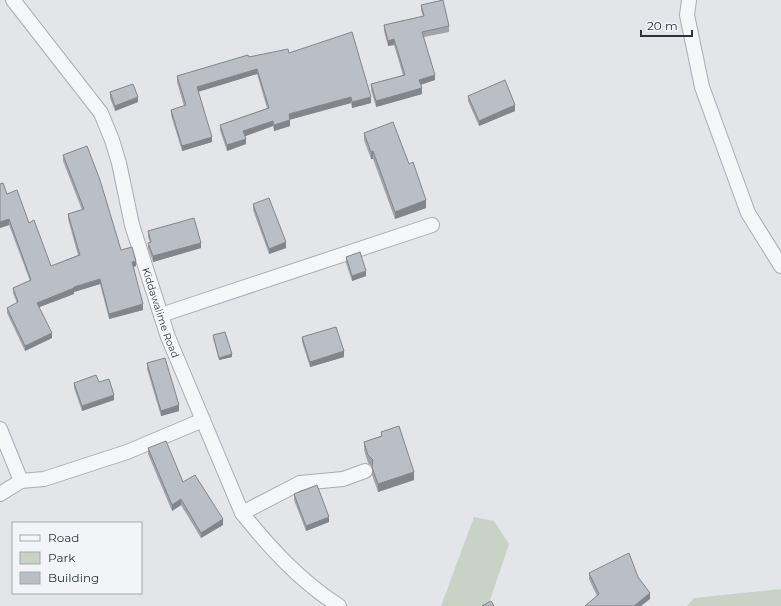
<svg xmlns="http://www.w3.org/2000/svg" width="781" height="606" font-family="Montserrat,sans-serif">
  <rect width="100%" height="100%" fill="#e3e5e9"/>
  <path fill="#c8d2c5" d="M474 517 494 521 509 544 488 606H441Z
    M781 589V606H687L694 598Z"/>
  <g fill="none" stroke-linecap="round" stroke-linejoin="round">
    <g stroke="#a8acb3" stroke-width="16">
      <g id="street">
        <path id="s1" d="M13 0 101 113 112 140 119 163 132 225 168 337 242 513C270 548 300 581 339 606"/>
        <path d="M689 0 687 15 702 87 748 213 781 266"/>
        <path d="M161 315 432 225"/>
        <path d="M0 429 21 481"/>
        <path d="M0 494 21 481 44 479 127 452 203 420"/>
        <path d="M242 513 300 483 343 479 365 471"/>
      </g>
    </g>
    <use href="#street" stroke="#f5f6f8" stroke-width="14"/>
  </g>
  <path fill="#a0a4aa" d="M421 5 449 26V32L424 37 435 80 421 85 422 94 376 107 371 90V84L403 75 394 45 388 46 384 31V25L423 16 421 10Z
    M289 53 371 103 352 108 351 103 290 119V126L274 131 273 126 245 136 246 144 227 151 220 130V125L267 108 257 74 198 92 212 142 182 151 171 115V110L184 106 177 82V76L249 57Z
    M110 92 138 102 115 111 110 98Z
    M468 96 515 111 479 126 468 101Z
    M364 133 409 164 426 208 395 219 373 159H371L364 140Z
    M63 155 121 250 136 266 133 267 143 310 109 319 100 284 74 292V294L39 307 52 338 25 351 7 313V308L17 303 13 293V288L30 281 9 225 0 228V184L7 194 29 223 51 266 78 255 68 219V214L82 210 63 161Z
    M253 204 286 248 269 254 253 210Z
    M148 231 201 248 153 262 148 248V243L150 242 148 237Z
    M346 257 366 276 352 281 346 263Z
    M213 335 232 357 219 360 213 338Z
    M302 337 344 357 310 367 302 342Z
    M147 363 179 411 161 416 147 369Z
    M99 382 114 400 82 411 74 388V383Z
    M381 432 414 480 378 492 372 475V467L368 463 364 450V442L381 436Z
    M148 448 183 482 223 525 201 538 181 505 172 511 148 454Z
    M294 494 329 522 306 531 294 500Z
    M589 573 638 577 650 599 597 596 589 579Z"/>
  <path fill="#82868b" d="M394 39V45L388 46V41Z
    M257 69V74L197 92V87Z
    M435 75V80L419 85V80Z
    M422 88V94L376 107V101Z
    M138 97V102L115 111V106Z
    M351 97V103L289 120V114Z
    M371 97V103L352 108V102Z
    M515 105V111L479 126V121Z
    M290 120V126L274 131V125Z
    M273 121V126L243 137V131Z
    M212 137V142L182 151V146Z
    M246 139V144L227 151V145Z
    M373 151V159H371V152Z
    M426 200V208L395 219V212Z
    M9 219V225L0 228V222Z
    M286 242V248L269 254V249Z
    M201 243V248L153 262V256Z
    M136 261V266L132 268V262Z
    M366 271V276L352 281V276Z
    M100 279V284L74 292V294L37 308V303L74 287Z
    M143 304V310L109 319V314Z
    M52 333V338L25 351V346Z
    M344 351V357L310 367V362Z
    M232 354V357L219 360V358Z
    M114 395V400L82 411V406Z
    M179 405V411L161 416V411Z
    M414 472V480L378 492V484Z
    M181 499V505L172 511V505Z
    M329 517V522L306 531V526Z
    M223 519V525L201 538V533Z
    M650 593V599L641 606H634Z"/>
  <path fill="#babfc6" stroke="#82868b" d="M443 0 449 26 422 32 435 75 419 80 422 88 376 101 371 84 405 75 394 39 388 41 384 25 424 16 421 5Z
    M352 32 371 97 352 102 351 97 289 114 290 120 274 125 273 121 243 131 246 139 227 145 220 125 269 108 257 69 197 87 212 137 182 146 171 110 186 105 177 76 248 55 249 57 288 49 289 53Z
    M505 80 515 105 479 121 468 96Z
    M133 84 138 97 115 106 110 92Z
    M393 122 409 164 413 162 426 200 395 212 373 151 371 152 364 133Z
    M87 146 100 180 121 250 132 247 136 261 132 262 143 304 109 314 100 279 74 287V288L37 303 52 333 25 346 7 308 18 302 13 288 31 280 9 219 0 222V184L3 183 7 194 17 190 29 223 34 220 51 266 80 255 68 214 84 209 63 155Z
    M269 198 286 242 269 249 253 204Z
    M194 218 201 243 153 256 148 243 151 242 148 231Z
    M360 252 366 271 352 276 346 257Z
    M336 327 344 351 310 362 302 337Z
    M225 332 232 354 219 358 213 335Z
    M165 358 179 405 161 411 147 363Z
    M96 375 99 382 109 379 114 395 82 406 74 383Z
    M399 426 414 472 378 484 372 467 373 460 368 455 364 442 382 436 381 432Z
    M166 441 183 482 195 475 223 519 201 533 181 499 172 505 148 448Z
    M317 485 329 517 306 526 294 494Z
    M629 553 638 577 650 593 634 606H585L599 594 589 573Z
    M491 601 494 606H482Z"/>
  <g text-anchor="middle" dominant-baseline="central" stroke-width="3.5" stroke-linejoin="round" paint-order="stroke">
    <g font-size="10" fill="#2c3340" stroke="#f2f4f7">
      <text stroke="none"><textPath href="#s1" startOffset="352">Kiddawalime Road</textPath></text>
    </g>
  </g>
  <rect x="12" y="522" width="130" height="72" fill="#f2f4f7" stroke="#a3a7ae"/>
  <rect x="20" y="535" width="20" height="6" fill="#f5f6f8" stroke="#a3a7ae"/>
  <text x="48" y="542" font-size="12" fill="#2c3340">Road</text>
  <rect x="20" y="552" width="20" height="12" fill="#c8d2c5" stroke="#a3a7ae"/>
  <text x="48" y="562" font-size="12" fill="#2c3340">Park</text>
  <rect x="20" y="572" width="20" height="12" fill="#babfc6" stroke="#a3a7ae"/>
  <text x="48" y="582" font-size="12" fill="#2c3340">Building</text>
  <path d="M641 30v6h51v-6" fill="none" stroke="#2c3340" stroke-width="2"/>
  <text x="647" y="30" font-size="12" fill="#2c3340" stroke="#f2f4f7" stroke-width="3" paint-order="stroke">20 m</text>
</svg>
